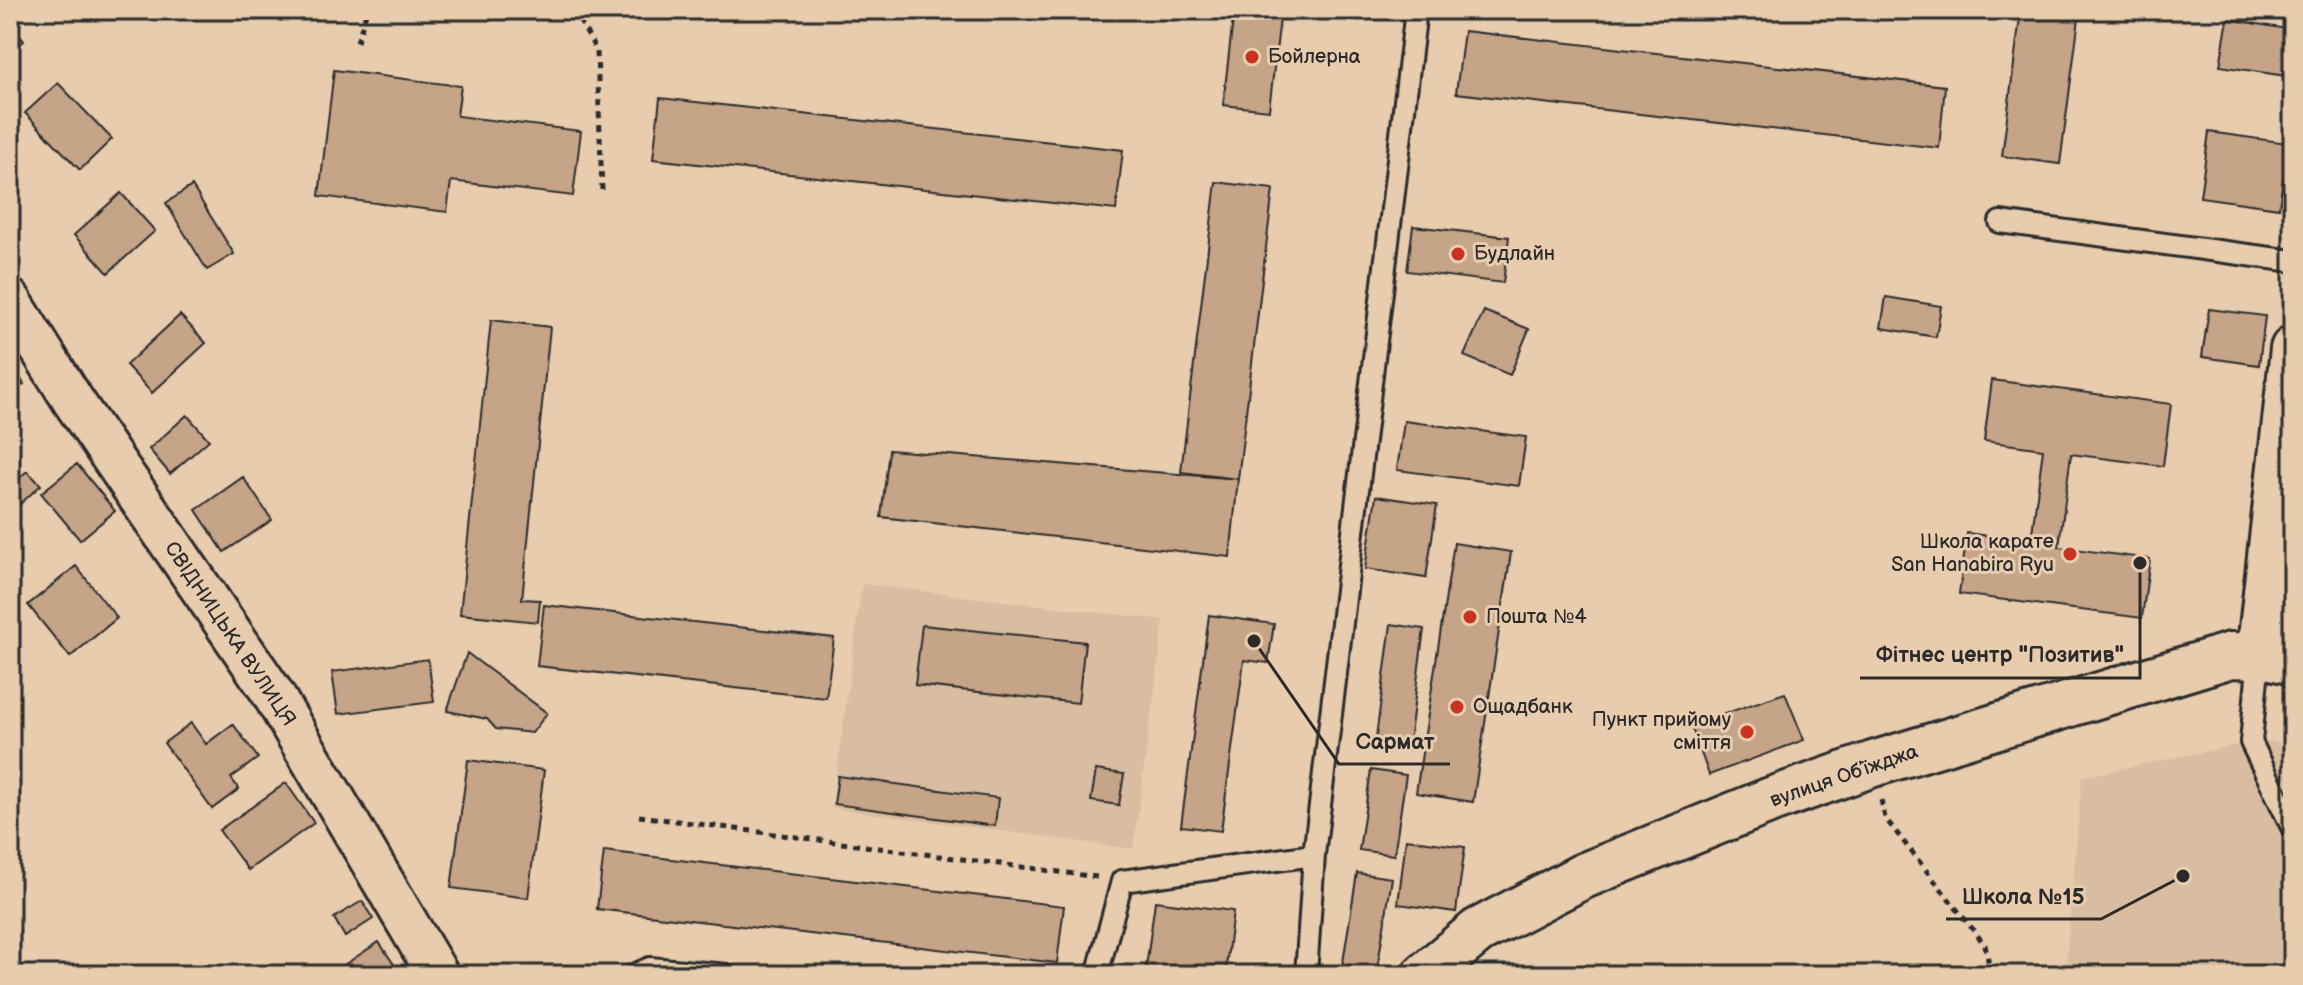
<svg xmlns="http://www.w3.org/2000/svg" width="2303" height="985" font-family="'Balsamiq Sans',sans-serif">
  <rect width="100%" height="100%" fill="#e7ccae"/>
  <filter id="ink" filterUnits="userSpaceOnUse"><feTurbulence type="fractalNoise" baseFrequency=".0125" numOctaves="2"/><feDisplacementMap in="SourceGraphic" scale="16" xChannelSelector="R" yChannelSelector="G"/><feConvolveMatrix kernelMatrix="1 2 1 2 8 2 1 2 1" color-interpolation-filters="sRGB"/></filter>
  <g filter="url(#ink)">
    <path fill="#d9bda0" d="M862 584 1164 620 1133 849 832 808Z
      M2261 740 2293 744V975H2065L2082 777Z"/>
    <path fill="#c5a487" stroke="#2b2b2b" stroke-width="2" d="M1234 10H1281L1269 110 1223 105Z
      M2021 10H2080L2060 164 2002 156Z
      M2228 19 2293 30 2286 76 2220 66Z
      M10 24 24 41 10 53Z
      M1464 31 1945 86 1939 148 1456 93Z
      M334 70 461 86 457 116 581 131 573 196 451 181 447 212 319 196Z
      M58 83 112 139 80 170 25 113Z
      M660 98 1123 150 1116 210 653 159Z
      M2209 132 2288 143 2279 208 2200 197Z
      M1216 182 1273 189 1238 479 1181 472Z
      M192 186 234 254 207 270 166 203Z
      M121 193 155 231 108 273 74 235Z
      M1413 226 1509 237 1503 283 1407 271Z
      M1886 297 1941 306 1936 337 1881 328Z
      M2209 309 2265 316 2259 365 2202 357Z
      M1484 311 1529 329 1510 375 1464 356Z
      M180 315 206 343 152 393 126 365Z
      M491 320 550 327 522 599 540 600 538 622 460 614Z
      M10 363 24 384 10 394Z
      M1992 380 2171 404 2163 466 2071 454 2059 547 2150 559 2142 618 1959 594 1967 533 2031 541 2043 449 1984 441Z
      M187 415 209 440 170 474 149 449Z
      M1404 421 1526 437 1519 486 1397 470Z
      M889 450 1238 479 1230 557 881 517Z
      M77 464 115 511 80 540 41 493Z
      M27 471 41 485 10 513V486Z
      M243 477 272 520 224 552 196 510Z
      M1376 496 1437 505 1426 578 1365 569Z
      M1454 543 1511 552 1473 802 1416 793Z
      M76 566 117 618 70 657 28 605Z
      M544 605 834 638 826 698 537 666Z
      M1209 615 1274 624 1268 663 1244 660 1221 831 1181 826Z
      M1391 624 1424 629 1408 750 1375 745Z
      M922 625 1085 642 1078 703 915 685Z
      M467 653 547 713 532 733 496 729 487 719 447 711Z
      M428 659 434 702 338 714 332 672Z
      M1785 693 1804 740 1709 775 1691 725Z
      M191 723 206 744 233 724 258 758 231 778 239 789 212 809 164 743Z
      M468 760 544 770 528 898 451 888Z
      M1096 770 1124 774 1119 805 1091 801Z
      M1371 770 1406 775 1394 855 1359 850Z
      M838 776 998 798 995 826 834 804Z
      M286 783 314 823 248 870 219 830Z
      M1406 839 1465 847 1456 912 1398 904Z
      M604 851 1064 906 1057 963 597 909Z
      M1357 873 1392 878 1376 975H1341Z
      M362 901 373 919 345 937 334 918Z
      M1155 901 1233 911 1225 975H1145Z
      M379 942 399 972 395 975H329Z"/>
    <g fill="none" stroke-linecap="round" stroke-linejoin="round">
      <g stroke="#2b2b2b" stroke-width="26">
        <path id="service" d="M2000 222 2293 261
          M2259 656 2251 742 2293 829
          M634 975 650 968 727 975
          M1097 975 1122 881 1314 855
          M1306 975 1314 855 1416 10"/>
      </g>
      <g stroke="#2b2b2b" stroke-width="46">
        <path id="minor" d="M10 300 74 402 271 691 438 975
          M2259 656 2293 664"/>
      </g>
      <g stroke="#2b2b2b" stroke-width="50">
        <path id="tertiary" d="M1425 975 1478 931 1583 876 1771 800 1873 764 2231 655 2259 656 2293 349"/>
      </g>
      <path stroke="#2b2b2b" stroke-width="5" stroke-dasharray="6 6" stroke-linecap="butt" d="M574 10 597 52 602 191
        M357 42 367 10
        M1881 800 1885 818 1985 945 1991 975
        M639 816 1097 877"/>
      <use href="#service" stroke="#e7ccae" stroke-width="20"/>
      <use href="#minor" stroke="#e7ccae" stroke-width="40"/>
      <use href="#tertiary" stroke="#e7ccae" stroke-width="44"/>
    </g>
  </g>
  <g fill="#c8321e" stroke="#e7ccae" stroke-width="3">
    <circle cx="1252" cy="57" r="8"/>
    <circle cx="1458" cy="254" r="8"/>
    <circle cx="2070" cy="554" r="8"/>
    <circle cx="1470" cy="617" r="8"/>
    <circle cx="1457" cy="707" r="8"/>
    <circle cx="1747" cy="732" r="8"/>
  </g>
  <g text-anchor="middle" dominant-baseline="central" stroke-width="6" stroke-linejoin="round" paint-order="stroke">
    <g font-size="20" fill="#2b2b2b" stroke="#e7ccae" text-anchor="start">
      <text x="1268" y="57">Бойлерна</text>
      <text x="1474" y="254">Будлайн</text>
      <text x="2054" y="542" text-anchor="end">Школа карате<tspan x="2054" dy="23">San Hanabira Ryu</tspan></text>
      <text x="1486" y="617">Пошта №4</text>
      <text x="1473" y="707">Ощадбанк</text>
      <text x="1731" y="720" text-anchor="end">Пункт прийому<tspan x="1731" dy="23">сміття</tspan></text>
    </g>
    <g font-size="20" fill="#2b2b2b" stroke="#e7ccae">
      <text transform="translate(230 634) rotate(56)">СВІДНИЦЬКА ВУЛИЦЯ</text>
      <text transform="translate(1844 776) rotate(-19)">вулиця Обʼїжджа</text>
    </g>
  </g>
  <path fill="none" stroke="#2b2b2b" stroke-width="3" d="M2140 563L2140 678H1860M1254 641L1339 764H1450M2183 876L2101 919H1946"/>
  <g fill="#2b2b2b" stroke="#e7ccae" stroke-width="3">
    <circle cx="2140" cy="563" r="8"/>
    <circle cx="1254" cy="641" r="8"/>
    <circle cx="2183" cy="876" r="8"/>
  </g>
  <g font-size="22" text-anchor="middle" font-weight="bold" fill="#2b2b2b" stroke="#e7ccae" stroke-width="6" stroke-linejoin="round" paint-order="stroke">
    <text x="2000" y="662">Фітнес центр "Позитив"</text>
    <text x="1395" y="749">Сармат</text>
    <text x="2023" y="904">Школа №15</text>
  </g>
  <rect width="2303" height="985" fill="none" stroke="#e7ccae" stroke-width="40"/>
  <rect x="20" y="20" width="2263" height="945" fill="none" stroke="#2b2b2b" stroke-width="3" filter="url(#ink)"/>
</svg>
